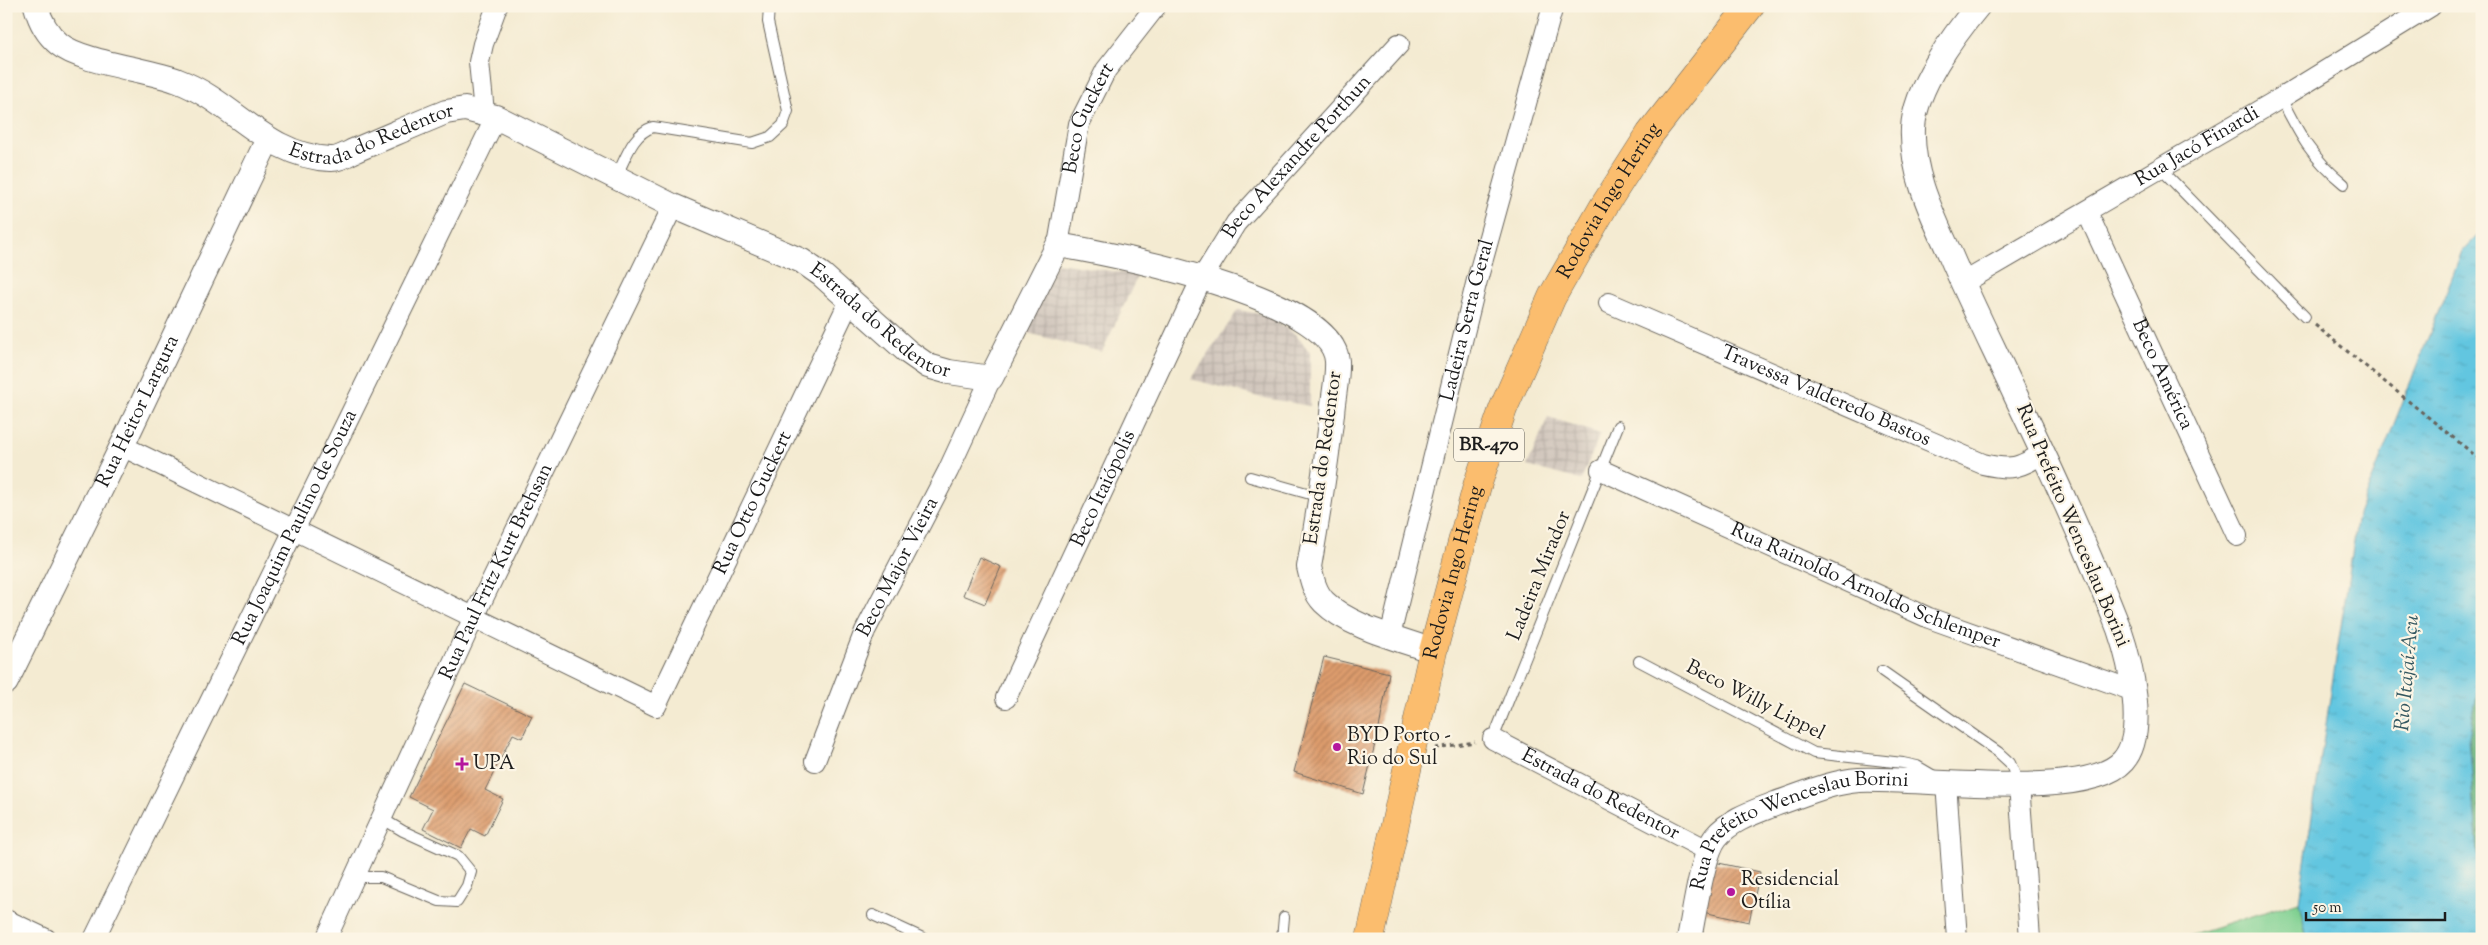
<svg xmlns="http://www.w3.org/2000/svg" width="2488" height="945" font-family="'Sorts Mill Goudy',serif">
  <defs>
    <pattern id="industrial-grid" width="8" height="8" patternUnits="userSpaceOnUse" patternTransform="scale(1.25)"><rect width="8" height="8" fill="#cdc2b9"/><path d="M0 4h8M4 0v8" fill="none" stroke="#afa69e"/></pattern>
    <pattern id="forest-firs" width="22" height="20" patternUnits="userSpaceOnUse" patternTransform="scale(1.25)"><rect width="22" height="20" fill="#67b27b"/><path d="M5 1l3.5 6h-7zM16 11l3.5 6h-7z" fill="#549064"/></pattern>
    <pattern id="water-ripples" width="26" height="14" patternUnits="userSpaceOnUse" patternTransform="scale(1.25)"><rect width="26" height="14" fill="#62c6e0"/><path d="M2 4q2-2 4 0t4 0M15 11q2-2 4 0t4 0" fill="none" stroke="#54aac0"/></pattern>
    <pattern id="building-hatch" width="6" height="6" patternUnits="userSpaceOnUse" patternTransform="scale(1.25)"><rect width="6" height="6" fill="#dd9c6d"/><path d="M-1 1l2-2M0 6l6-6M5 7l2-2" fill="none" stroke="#b27e59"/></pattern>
  </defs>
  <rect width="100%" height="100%" fill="#fcf5e5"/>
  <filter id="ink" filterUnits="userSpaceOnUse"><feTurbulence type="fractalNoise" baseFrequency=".02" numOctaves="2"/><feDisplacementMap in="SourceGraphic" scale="10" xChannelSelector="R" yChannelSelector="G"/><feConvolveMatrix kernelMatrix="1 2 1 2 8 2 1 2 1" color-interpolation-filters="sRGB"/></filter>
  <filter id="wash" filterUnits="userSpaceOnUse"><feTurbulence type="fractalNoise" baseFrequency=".0096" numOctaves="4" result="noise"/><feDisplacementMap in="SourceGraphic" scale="20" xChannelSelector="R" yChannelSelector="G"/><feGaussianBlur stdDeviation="1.12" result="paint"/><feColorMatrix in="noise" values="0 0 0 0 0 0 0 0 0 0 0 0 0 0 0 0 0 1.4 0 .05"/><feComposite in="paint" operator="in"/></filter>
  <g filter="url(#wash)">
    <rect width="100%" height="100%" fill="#f4ebd2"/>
    <path fill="url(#industrial-grid)" d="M1057 263 1138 275 1102 352 1024 332Z
      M1238 310 1266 315 1295 334 1310 352V406L1259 397 1191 379Z
      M1548 417 1600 434 1581 480 1527 466Z"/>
    <path fill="url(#forest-firs)" stroke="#42674c" d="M2482 667V906L2469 737Z"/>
    <path fill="#7fd091" stroke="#4e7656" d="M2299 901 2307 939H2181Z"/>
    <path fill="url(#water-ripples)" stroke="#3f717e" d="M2482 231V667L2469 737 2482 906V939H2307L2299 901 2358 515 2462 252Z"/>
    <g id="blocks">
      <path fill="url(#building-hatch)" d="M979 557 1001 567 985 604 963 595Z
        M1324 657 1389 673 1380 723 1363 794 1294 772Z
        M465 684 532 716 522 738 513 734 485 790 503 799 485 836 471 829 461 848 423 829 433 809 409 797Z
        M1714 862 1760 872 1749 922 1703 912Z"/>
    </g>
  </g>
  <g filter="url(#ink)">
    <use href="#blocks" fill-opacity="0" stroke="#68645c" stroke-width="1"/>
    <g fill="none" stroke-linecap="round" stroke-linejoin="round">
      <g stroke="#68645c" stroke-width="12">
        <path id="service" d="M2281 98C2300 136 2311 157 2344 184
          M2161 169 2305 317
          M616 177C626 158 632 134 653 127L752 143 770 137 783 125 788 111 768 22 769 6
          M1250 477 1321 497
          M1639 661 1814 753 1903 763 1917 766 1934 776
          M1882 671 1998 752 2010 763 2019 784
          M1493 739 1618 426
          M354 877H381L439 901 457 902 467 886 471 872 458 856 403 831 381 818
          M873 915 925 939
          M1282 939 1284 917"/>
      </g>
      <g stroke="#68645c" stroke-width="22">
        <g id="minor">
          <path d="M484 112 479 62 483 44 497 6"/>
          <path id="s1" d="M2087 212 2237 536"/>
          <path id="s2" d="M1058 245 1079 124 1106 70 1156 6"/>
          <path id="s3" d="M1963 283 2281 98 2431 6"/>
          <path id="s4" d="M1609 303 1983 464C2013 471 2018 468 2044 453"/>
          <path id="s5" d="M122 446 656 706 850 300"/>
          <path id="s6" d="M1601 470 1929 618 2134 691"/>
          <path id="s7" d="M1390 636 1476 284 1553 6"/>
          <path id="s8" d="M1006 698 1202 278 1236 223 1399 44"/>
          <path id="s9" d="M1493 739 1709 851"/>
          <path id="s10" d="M815 761 865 631 948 471 991 378"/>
          <path d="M1946 782 1957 939"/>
          <path d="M2019 784 2030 939"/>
          <path d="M6 920 46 939"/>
          <path id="s11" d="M94 939 496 117"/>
          <path id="s12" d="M326 939 474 617 673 206"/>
        </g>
      </g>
      <g stroke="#68645c" stroke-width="26">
        <g id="tertiary">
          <path id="s13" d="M36 6C40 21 48 35 59 44 80 62 150 70 178 81 234 102 266 156 330 159 339 160 350 152 358 149 387 137 416 124 446 112L465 109 496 117 673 206 802 261 822 275 908 352 928 366 949 372 991 378 1058 245C1111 254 1333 297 1337 361 1338 378 1333 397 1332 414 1326 465 1318 516 1309 567 1312 580 1315 593 1324 602 1349 627 1400 639 1433 651"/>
          <path id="s14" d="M6 682 122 446 268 139"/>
          <path id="s15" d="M1689 939C1694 915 1702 854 1716 837 1731 819 1755 812 1775 804 1802 795 1830 782 1859 780 1916 777 2086 802 2123 761 2148 733 2130 661 2119 629 2088 550 2052 471 2015 394 1993 347 1970 301 1950 254 1932 214 1911 172 1913 128 1915 88 1953 36 1978 6"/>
        </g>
      </g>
      <g stroke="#68645c" stroke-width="29">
        <g id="trunk">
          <path id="s16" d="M1370 939 1433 651 1477 486 1503 409 1552 297 1604 206 1650 134 1750 6"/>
        </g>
      </g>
      <path stroke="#68645c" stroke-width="3" stroke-dasharray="4 4" stroke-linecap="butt" d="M2315 325 2482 461
        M1435 748 1475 742"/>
      <use href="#service" stroke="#fff" stroke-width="10"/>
      <use href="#minor" stroke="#fff" stroke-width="20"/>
      <use href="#tertiary" stroke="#fff" stroke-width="24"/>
      <use href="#trunk" stroke="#fbbd6e" stroke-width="28"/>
    </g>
  </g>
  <g fill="#b5179e" stroke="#fcf5e5" stroke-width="2">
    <circle cx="1337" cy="747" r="5"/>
    <path d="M459.5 756.5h5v5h5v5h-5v5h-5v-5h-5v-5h5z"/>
    <circle cx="1731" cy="892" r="5"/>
  </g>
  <g text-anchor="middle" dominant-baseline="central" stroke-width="4.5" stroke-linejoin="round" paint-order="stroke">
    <rect fill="#fcf5e5" stroke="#5f5d58" stroke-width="1" x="1454" y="428.5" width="70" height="33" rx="4"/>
    <g font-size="19" font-weight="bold" fill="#1c1c1c">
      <text x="1489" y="445">BR-470</text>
    </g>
    <g font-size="20" fill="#1c1c1c" stroke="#fcf5e5">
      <text stroke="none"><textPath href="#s2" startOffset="131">Beco Guckert</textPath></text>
      <text stroke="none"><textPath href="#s13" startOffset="389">Estrada do Redentor</textPath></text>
      <text stroke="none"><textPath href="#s3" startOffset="271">Rua Jacó Finardi</textPath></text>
      <text stroke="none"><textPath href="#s8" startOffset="618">Beco Alexandre Porthun</textPath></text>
      <text stroke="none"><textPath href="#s16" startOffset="781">Rodovia Ingo Hering</textPath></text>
      <text stroke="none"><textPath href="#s13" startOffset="958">Estrada do Redentor</textPath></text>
      <text stroke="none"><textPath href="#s7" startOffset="325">Ladeira Serra Geral</textPath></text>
      <text stroke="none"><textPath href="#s1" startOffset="179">Beco América</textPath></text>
      <text stroke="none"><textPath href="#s4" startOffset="236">Travessa Valderedo Bastos</textPath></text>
      <text stroke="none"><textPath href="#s14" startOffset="301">Rua Heitor Largura</textPath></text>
      <text transform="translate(1324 458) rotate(-82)">Estrada do Redentor</text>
      <text stroke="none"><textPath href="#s8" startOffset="231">Beco Itaiópolis</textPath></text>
      <text stroke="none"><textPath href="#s5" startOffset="819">Rua Otto Guckert</textPath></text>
      <text transform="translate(2072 526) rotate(67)">Rua Prefeito Wenceslau Borini</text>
      <text stroke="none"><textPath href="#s11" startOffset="458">Rua Joaquim Paulino de Souza</textPath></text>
      <text stroke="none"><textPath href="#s10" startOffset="211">Beco Major Vieira</textPath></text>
      <text stroke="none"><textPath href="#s12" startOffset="405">Rua Paul Fritz Kurt Brehsan</textPath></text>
      <text stroke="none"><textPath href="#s16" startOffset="376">Rodovia Ingo Hering</textPath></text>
      <text transform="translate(1540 576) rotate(-68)">Ladeira Mirador</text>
      <text stroke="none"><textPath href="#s6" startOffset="289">Rua Rainoldo Arnoldo Schlemper</textPath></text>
      <text transform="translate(1755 701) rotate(27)">Beco Willy Lippel</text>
      <text stroke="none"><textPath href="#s9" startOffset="121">Estrada do Redentor</textPath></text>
      <text stroke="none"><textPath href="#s15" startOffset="181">Rua Prefeito Wenceslau Borini</textPath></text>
    </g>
    <g font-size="20" fill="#1c1c1c" stroke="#fcf5e5" text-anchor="start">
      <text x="1347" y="736">BYD Porto -<tspan x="1347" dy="23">Rio do Sul</tspan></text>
      <text x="473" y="764">UPA</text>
      <text x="1741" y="880">Residencial<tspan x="1741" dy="23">Otília</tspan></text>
    </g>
    <g font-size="21" font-style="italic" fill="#345861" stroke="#fcf5e5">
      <text transform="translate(2408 673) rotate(-85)">Rio Itajaí-Açu</text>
    </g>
  </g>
  <rect width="2488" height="945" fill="none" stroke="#fcf5e5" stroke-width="25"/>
  <path d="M2306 912v8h139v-8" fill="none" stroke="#1c1c1c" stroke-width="2.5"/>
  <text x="2313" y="912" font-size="15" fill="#1c1c1c" stroke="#fcf5e5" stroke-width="4" paint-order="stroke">50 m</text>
</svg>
